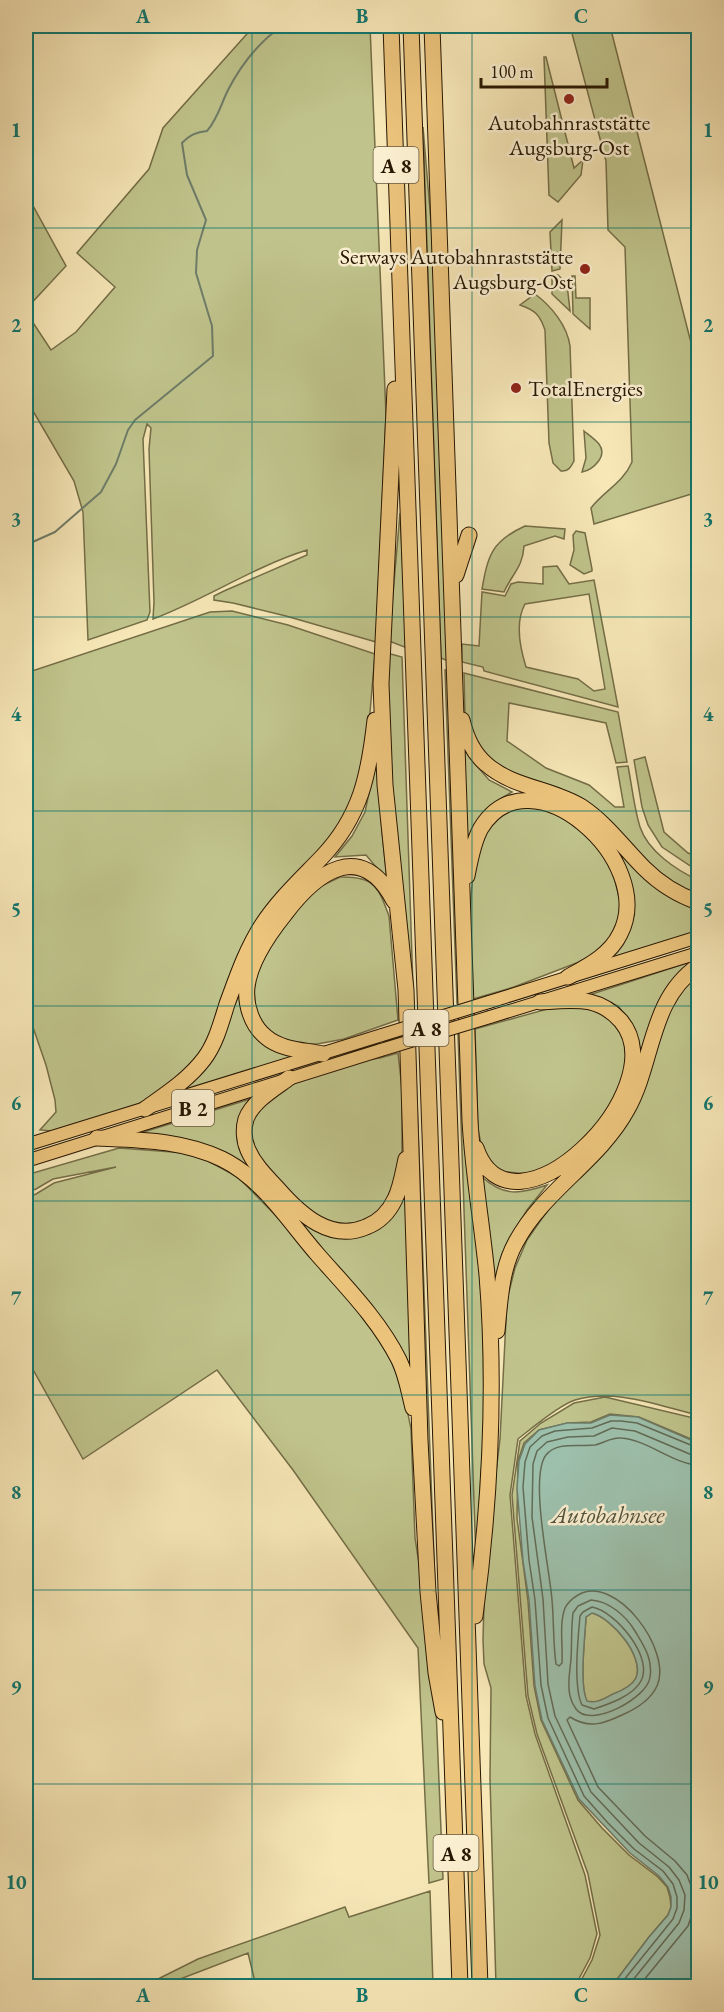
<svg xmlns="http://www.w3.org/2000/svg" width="724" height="2012" font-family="'EB Garamond',serif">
  <rect width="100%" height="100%" fill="#f7e7b7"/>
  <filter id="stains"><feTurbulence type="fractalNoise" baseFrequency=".00333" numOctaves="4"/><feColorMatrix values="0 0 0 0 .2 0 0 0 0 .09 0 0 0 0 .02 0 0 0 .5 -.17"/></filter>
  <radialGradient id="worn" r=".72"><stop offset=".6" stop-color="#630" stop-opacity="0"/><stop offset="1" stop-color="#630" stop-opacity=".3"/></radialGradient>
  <path fill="#c0c48c" stroke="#746d46" stroke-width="1.5" fill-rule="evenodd" d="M254 26H370L386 415 376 642 286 616 233 603 214 600V596L224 591 307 555V550C253 567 206 599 153 619L154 602 149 449 151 428 147 424 143 439 150 612 147 620 88 640 83 512 74 481 26 399V312L51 350 76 332 115 287 77 253 149 169 163 128Z
    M570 26H610L698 370V492L594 524 591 508C604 491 623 483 632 462L625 247 608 230 606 161Z
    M544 57H546L574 168 583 160 581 175 558 202 549 195Z
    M423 127 432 234 448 661 441 658Z
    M26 193 66 266 26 309Z
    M562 220 560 269 552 271 550 232Z
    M552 275H558L567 284 570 311 552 294Z
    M572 276H575L576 298H590V329L573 314Z
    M535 294C551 306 567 325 570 346L574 461C571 467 568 472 561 471L553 463 549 443 545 330C540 315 535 310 520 305Z
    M584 431C589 435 595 439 599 444 608 456 593 470 582 472L586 458Z
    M400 513 407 648 389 641Z
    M525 526 565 529 564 539 555 536 524 546C523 567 512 574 504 592L482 589C488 555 492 541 525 526Z
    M576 531 585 533 592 569V571L584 574 570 565 574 550 573 535Z
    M557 566 569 584 594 580 618 707 484 671 483 667 462 662V644L479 646 482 592 505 596 511 584 518 582 543 584V567ZM589 594 605 689 594 691 578 679 526 667C520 648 515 622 525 604Z
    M232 611 288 625 375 654 369 724 364 758 347 819 320 854 200 1058 144 1104 52 1131 40 1130 56 1112 55 1100 46 1065 26 1007V673L210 612Z
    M387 653 402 657 414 1017 411 1018 391 829Z
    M445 670 452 672 462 1002 457 1003Z
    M464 673 618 712 627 762 616 763 606 723 509 703 507 741 546 768 589 785 615 807H624L617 767 628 766C632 786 634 808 640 827 648 851 676 870 698 880V897L666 880 599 813 559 788 500 769 477 749 465 719Z
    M461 743 470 758 489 780 512 792C489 804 477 816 470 842H465Z
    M377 756 382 832 387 880 366 855 335 857 352 836 365 812Z
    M645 757 664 832 688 853 698 857V871L662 847 648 825 642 807 634 760Z
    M526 806 549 808 582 828 612 867 620 902 619 922 605 949 579 962 514 987 473 999C472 951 461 859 493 821 501 811 515 809 526 806Z
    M606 836 698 909V932L599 963 622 942 629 928 632 913Z
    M340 877C374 876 378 886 389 916L398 1020 344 1039 317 1044 285 1043 266 1031 252 1001 251 988 268 944 315 889Z
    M696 960 642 1056 634 1027 618 1006 589 995Z
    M698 973V1415C659 1406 616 1388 575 1400 559 1405 532 1428 518 1439L510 1495 526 1696 535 1734 585 1875 597 1934 590 1958 575 1986H496L490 1779 491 1688 484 1664 483 1640 485 1566 500 1439 507 1300 515 1268 527 1240 552 1204 665 1019 675 998Z
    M241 985 251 1028 302 1056 175 1097Z
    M558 1006 594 1009 613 1020 627 1046 623 1079 606 1114 574 1148 537 1175 498 1171 483 1152 478 1130 475 1029Z
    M463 1033 483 1276 484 1428 476 1560 458 1034Z
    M415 1048 436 1613 426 1474Z
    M398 1053 402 1089V1155L388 1202 366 1223 333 1226 302 1207 253 1149 248 1135 256 1108 279 1090 302 1080 357 1061 380 1058Z
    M257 1097 245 1114 259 1178 134 1135Z
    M119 1148 186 1153 206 1160 238 1177 280 1220 350 1300 378 1338 390 1358 404 1394 411 1429 415 1538 424 1596 436 1709 443 1879 429 1883 418 1648 293 1470 217 1370 83 1459 26 1357V1198L36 1194 54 1183 116 1167 53 1179 36 1189 26 1193V1175Z
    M482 1177C504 1197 520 1194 547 1185L527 1210 514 1231 494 1305Z
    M407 1180 411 1381 282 1204 358 1235Z
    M605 1397 698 1419V1442L639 1417 610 1414 591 1422 568 1423 539 1430 524 1443 518 1461 517 1518 528 1601 534 1686 541 1720 578 1800 602 1828 629 1855 658 1877 667 1887 670 1897 671 1907 668 1915 649 1937 612 1986H578L592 1960 600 1935 588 1874 537 1734 528 1696 512 1495 520 1441 541 1423 574 1403Z
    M592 1613C612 1618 645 1657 636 1678 632 1686 621 1691 614 1694 605 1698 597 1704 587 1702 579 1685 585 1637 586 1617Z
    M430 1891 433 1986H256L248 1953 162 1986H144L198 1959 345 1907 349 1917Z"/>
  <path fill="#9dc0ac" stroke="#6e7c68" stroke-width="1.5" fill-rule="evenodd" d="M610 1415 638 1417 698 1443V1986H612L649 1937 668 1915 671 1907V1897L668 1887 659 1876 630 1853 579 1799 542 1720 535 1686 529 1600 523 1561 517 1488 519 1461 525 1444 539 1430 567 1423H591ZM592 1613C612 1618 645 1657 636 1678 632 1686 621 1691 613 1694 605 1698 597 1704 587 1701 579 1685 585 1637 586 1617Z"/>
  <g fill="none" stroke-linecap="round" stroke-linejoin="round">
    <path stroke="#626b56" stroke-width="1.5" d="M591 1600C609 1601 626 1616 635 1631 644 1646 653 1659 650 1677 648 1698 590 1729 576 1709 573 1705 571 1700 570 1696 567 1684 570 1671 571 1659 572 1644 571 1628 573 1613L578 1606Z
      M592 1607C615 1611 654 1657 641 1681 633 1696 609 1704 594 1709L582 1705C573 1687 578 1638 580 1616L583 1612Z
      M619 1986 673 1919 677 1908V1897L673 1884 663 1871 634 1849 608 1823 584 1796 548 1718 541 1685 535 1600 529 1560 523 1487 525 1462 530 1447 542 1436 555 1431 592 1428 611 1421H621L637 1423 698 1448
      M628 1986 679 1923 684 1910 685 1895 679 1880 669 1867 639 1843 591 1792 555 1716 548 1684 543 1599 532 1517 533 1464 537 1451 547 1442 568 1437 594 1436 612 1428 635 1431 692 1455 698 1456
      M639 1986 688 1926 693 1911V1891L687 1875 675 1861 645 1836 598 1787 567 1720 570 1717C589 1729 603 1724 622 1715 636 1709 650 1701 657 1686 673 1651 616 1573 578 1595 573 1598 568 1602 565 1608 559 1624 563 1646 562 1663L559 1666 556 1664C553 1643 554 1622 552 1600 550 1571 529 1477 546 1455 557 1441 580 1447 595 1445 604 1443 611 1437 621 1438 648 1440 673 1464 698 1465"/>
    <path stroke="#6e7c68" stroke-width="2" d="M26 545 55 532 101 492 116 464 128 430 135 420 213 356 212 326 196 273 197 250 206 220 187 175 182 143C190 135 196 132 207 131 218 118 221 104 228 90 241 65 259 42 282 26"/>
    <g stroke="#271601" stroke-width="14">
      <path id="major" d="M489 1002 698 937
        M490 1017 698 953
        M26 1145 382 1035
        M26 1161 381 1050"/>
    </g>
    <g stroke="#271601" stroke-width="17">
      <path id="highway" d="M391 26 460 1986
        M411 26 480 1986
        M432 26 470 1121C473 1173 482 1224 487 1275 496 1388 490 1504 475 1616
        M395 389 381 684 385 785 406 990 420 1440 428 1592 436 1673 443 1712
        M456 575 469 535
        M462 720C466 737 473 753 486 764 513 788 551 788 582 807 606 823 624 848 644 868 660 884 678 895 698 902
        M467 876C470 861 473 842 481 828 530 748 658 861 620 934 610 955 588 966 568 977
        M323 1054C304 1050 281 1050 266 1037 252 1026 245 1005 247 987 250 961 269 934 285 914 316 873 361 838 394 901
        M289 1078C274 1089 253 1101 246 1119 243 1129 244 1141 248 1150 255 1166 268 1178 279 1190 301 1215 331 1242 366 1227 379 1222 389 1212 395 1199 401 1187 403 1172 406 1159
        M145 1109C166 1094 188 1080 204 1059 216 1043 221 1023 227 1004 237 977 246 950 262 925 279 899 301 879 322 857 361 816 369 774 375 720
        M97 1138C141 1140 182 1140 222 1159 263 1179 289 1222 318 1255 347 1288 379 1320 399 1360 406 1374 409 1392 413 1408
        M476 1148C511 1251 678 1089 621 1021 613 1012 603 1005 590 1002 574 999 557 1001 540 1002
        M497 1331C500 1301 501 1269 516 1242 544 1190 599 1161 627 1110 654 1062 649 1000 698 966"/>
    </g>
    <use href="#major" stroke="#ecc47c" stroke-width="12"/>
    <use href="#highway" stroke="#ecc47c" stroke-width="15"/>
    <g stroke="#271601" stroke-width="14" stroke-linecap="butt">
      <path id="major-bridge" d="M382 1035 489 1002
        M381 1050 490 1017"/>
    </g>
    <use href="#major-bridge" stroke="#ecc47c" stroke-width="12"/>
  </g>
  <path fill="none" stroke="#0f766e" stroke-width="1.5" stroke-opacity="0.55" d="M252 26V1986M472 26V1986M26 228H698M26 422H698M26 617H698M26 811H698M26 1006H698M26 1201H698M26 1395H698M26 1590H698M26 1784H698"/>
  <g fill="#8f2418" stroke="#faefd0" stroke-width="2">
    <circle cx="569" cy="99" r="6"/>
    <circle cx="585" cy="269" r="6"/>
    <circle cx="516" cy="388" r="6"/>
  </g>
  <g text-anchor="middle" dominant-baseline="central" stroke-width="5" stroke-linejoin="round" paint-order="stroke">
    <g fill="#faefd0" stroke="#66573f" stroke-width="1.5">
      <rect x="373.5" y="147" width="45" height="36" rx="4.5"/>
      <rect x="403.5" y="1010" width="45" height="36" rx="4.5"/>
      <rect x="172" y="1090" width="42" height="36" rx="4.5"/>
      <rect x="433.5" y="1835" width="45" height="36" rx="4.5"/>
    </g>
    <g font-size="21" font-weight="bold" fill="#271601">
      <text x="396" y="165">A 8</text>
      <text x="426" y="1028">A 8</text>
      <text x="193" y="1108">B 2</text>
      <text x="456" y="1853">A 8</text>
    </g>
    <g font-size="22" fill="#271601" stroke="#faefd0">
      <text x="569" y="122">Autobahnraststätte<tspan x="569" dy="25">Augsburg-Ost</tspan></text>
      <text x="573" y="256" text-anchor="end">Serways Autobahnraststätte<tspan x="573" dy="25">Augsburg-Ost</tspan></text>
      <text x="528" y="388" text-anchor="start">TotalEnergies</text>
    </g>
    <g font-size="24" font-style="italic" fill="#50523d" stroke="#faefd0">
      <text x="608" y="1514">Autobahnsee</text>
    </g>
  </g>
  <rect width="724" height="2012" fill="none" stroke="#f7e7b7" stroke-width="66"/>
  <path d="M481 78v9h126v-9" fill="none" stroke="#271601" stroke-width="3"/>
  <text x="490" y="78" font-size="18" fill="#271601" stroke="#faefd0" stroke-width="4.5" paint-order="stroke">100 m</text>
  <rect x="33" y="33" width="658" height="1946" fill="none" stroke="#0f766e" stroke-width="2"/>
  <g font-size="20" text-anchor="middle" font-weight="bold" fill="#0f766e">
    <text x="143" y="23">A</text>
    <text x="362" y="23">B</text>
    <text x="581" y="23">C</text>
    <text x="16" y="137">1</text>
    <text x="708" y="137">1</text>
    <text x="16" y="332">2</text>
    <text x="708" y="332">2</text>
    <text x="16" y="526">3</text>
    <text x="708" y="526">3</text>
    <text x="16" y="721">4</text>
    <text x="708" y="721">4</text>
    <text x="16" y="916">5</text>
    <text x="708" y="916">5</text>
    <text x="16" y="1110">6</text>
    <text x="708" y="1110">6</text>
    <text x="16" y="1305">7</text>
    <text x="708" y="1305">7</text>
    <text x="16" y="1499">8</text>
    <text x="708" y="1499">8</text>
    <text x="16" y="1694">9</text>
    <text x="708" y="1694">9</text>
    <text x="16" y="1889">10</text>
    <text x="708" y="1889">10</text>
    <text x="143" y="2002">A</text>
    <text x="362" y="2002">B</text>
    <text x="581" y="2002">C</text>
  </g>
  <rect width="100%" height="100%" filter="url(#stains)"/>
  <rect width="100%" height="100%" fill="url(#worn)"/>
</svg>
